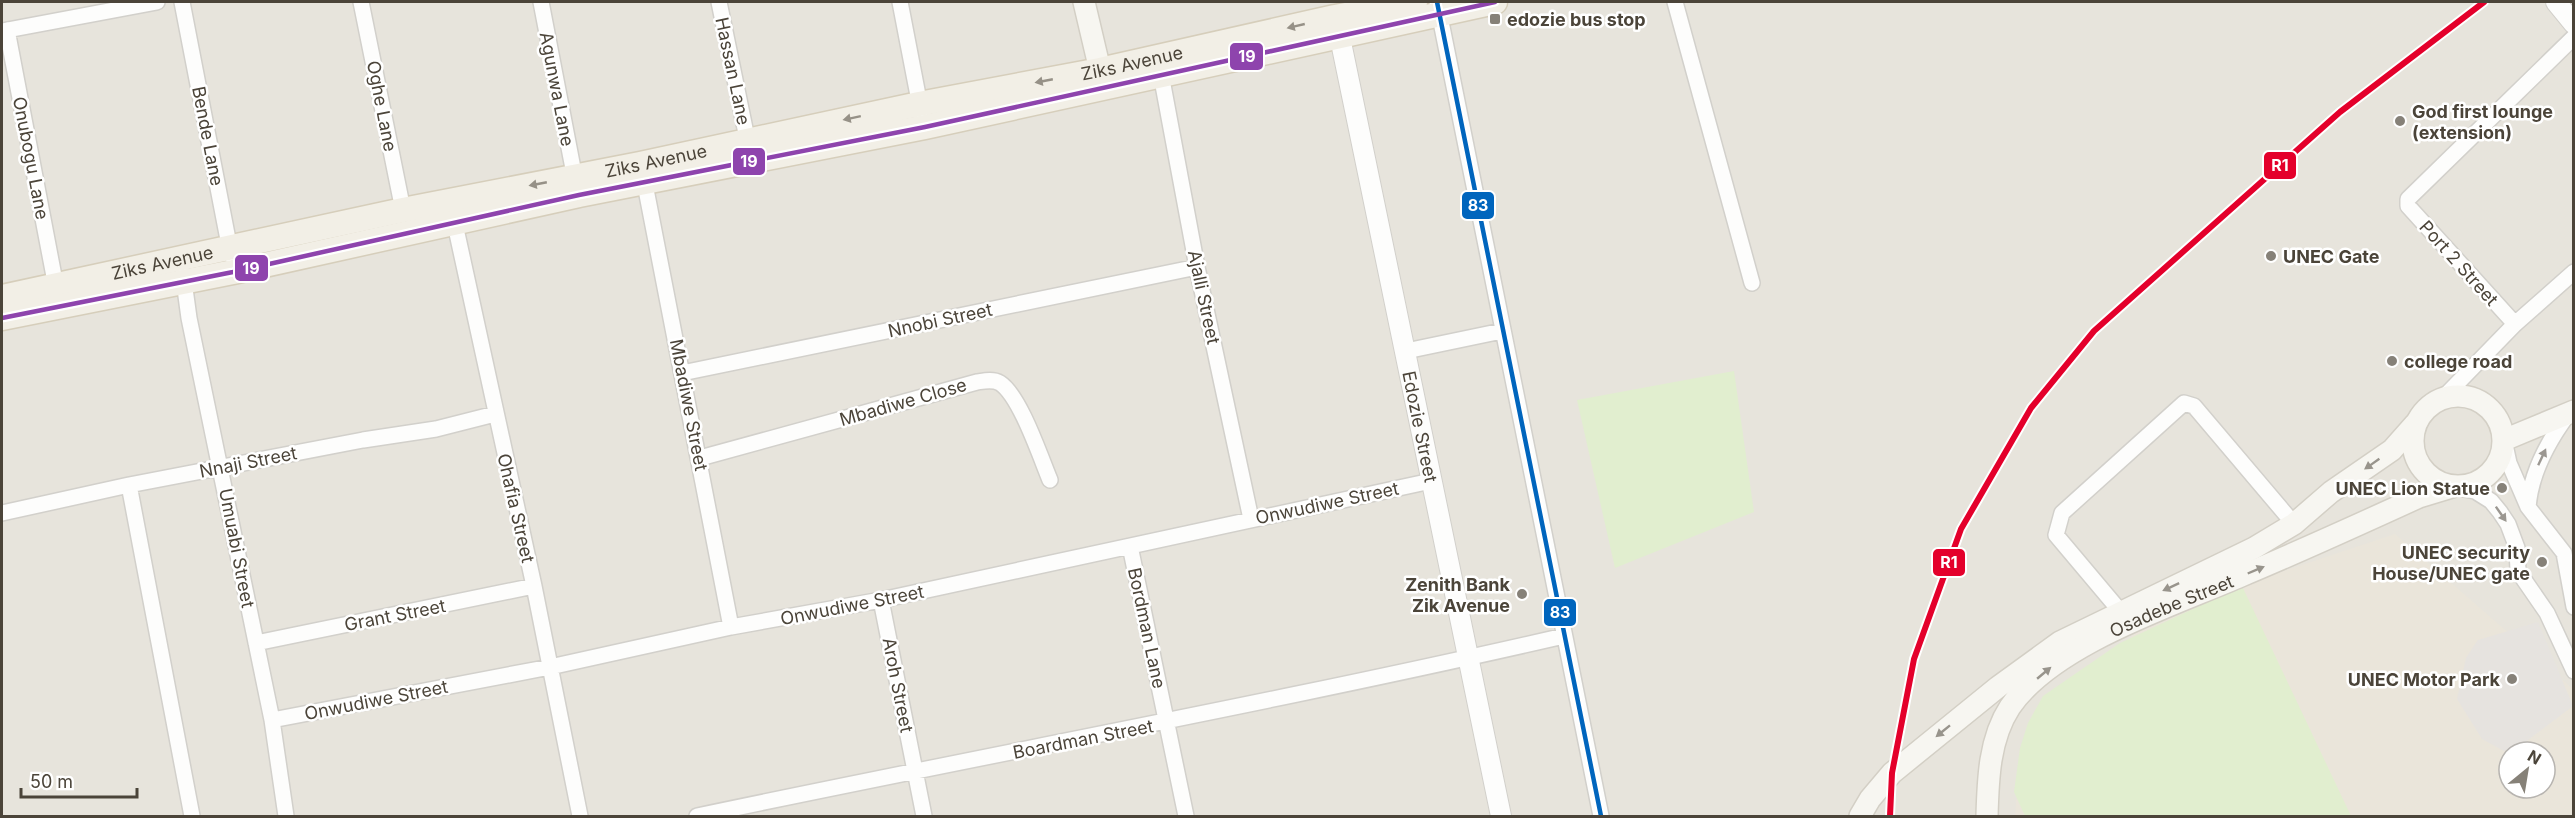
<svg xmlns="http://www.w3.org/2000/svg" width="2575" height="818" font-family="Inter,sans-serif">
  <rect width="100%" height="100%" fill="#f4f2ee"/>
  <path fill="#e7e4dc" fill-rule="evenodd" d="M2 2H2573V816H2ZM2509 752H2545V788H2509Z"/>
  <path fill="#eae5da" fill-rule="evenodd" d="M2395 534 2573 689V816H2015L2020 748 2154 614ZM2509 752H2545V788H2509Z"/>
  <path fill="#e1eecf" d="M1734 371 1754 512 1615 568 1577 400Z
    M2242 586 2351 816H2025L2014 792 2020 748 2028 723 2043 696 2120 643Z"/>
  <path fill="#e6e3df" d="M2538 622 2573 706 2524 743 2504 751 2482 739 2457 699 2466 658 2478 640Z"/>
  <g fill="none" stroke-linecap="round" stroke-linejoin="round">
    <g stroke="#d2d0cb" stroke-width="18">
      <path id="minor" d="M182 2 231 255
        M361 2 403 210
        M541 2 576 184
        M719 2 749 148
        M900 2 921 111
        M1437 2 1601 816
        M1675 2 1752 283
        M7 30 57 292
        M2 31 157 2
        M1160 69 1197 267 1251 519
        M643 174 731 627
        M453 215 534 586 580 816
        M183 274 189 318 272 720 286 816
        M2515 324 2408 206V199L2574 37
        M1406 351 1502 331
        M682 373 1197 267
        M2442 399 2515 324 2574 272
        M2504 440 2509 463 2528 507 2564 553 2574 607
        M700 458 977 382C984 381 993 379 1000 383 1020 396 1040 456 1050 480
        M129 485 192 816
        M2452 487 2475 491 2491 501 2500 512 2508 524 2517 548 2518 571 2547 613 2574 671
        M2528 507C2531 472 2548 441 2569 413
        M2 513 129 485 363 440 436 429 495 414
        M1130 546 1186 816
        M881 600 924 816
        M2120 611 2056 535 2062 513 2184 403 2194 406 2294 524
        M256 643 534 586
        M272 720 550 667 731 627 881 600 1431 481
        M697 816C986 755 1277 702 1564 636"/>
    </g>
    <g stroke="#d2d0cb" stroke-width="22">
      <g id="tertiary">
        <path d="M2556 2 2574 24"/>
        <path id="s1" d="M1337 23 1501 816"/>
      </g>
    </g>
    <g stroke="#d3cfc5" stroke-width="24">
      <g id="secondary">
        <path d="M1084 2 1100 70"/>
        <circle cx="2458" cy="441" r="45"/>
        <path d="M2504 440 2574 411"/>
        <path d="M1860 816 1870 799 1892 773 1998 687 2060 642 2254 548 2294 524 2331 492 2392 450 2415 424"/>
        <path id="s2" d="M1987 816C1988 780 1989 739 2010 707 2053 644 2172 606 2241 576 2301 551 2360 524 2419 497L2452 487"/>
      </g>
    </g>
    <g stroke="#d6cebb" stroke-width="27">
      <g id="primary">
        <path id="s3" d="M2 297 403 210 640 164 919 104 1100 70 1335 17 1415 2"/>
        <path d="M2 318 233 272 579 195 925 127 1495 2"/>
      </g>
    </g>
    <use href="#minor" stroke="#fdfdfc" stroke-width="15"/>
    <use href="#tertiary" stroke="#fdfdfc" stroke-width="20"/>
    <use href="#secondary" stroke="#f7f6f1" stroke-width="21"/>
    <use href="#primary" stroke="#f2efe6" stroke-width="24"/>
    <g stroke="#fff" stroke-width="9">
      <path id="bus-1" d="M1437 2 1601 816"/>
    </g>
    <g stroke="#fff" stroke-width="9">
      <path id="bus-2" d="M2 318 233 272 579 195 925 127 1495 2"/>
    </g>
    <use href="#bus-1" stroke="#0065bd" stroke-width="4.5"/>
    <use href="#bus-2" stroke="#8e44ad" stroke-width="4.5"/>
    <g stroke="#fff" stroke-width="10">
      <path id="rail-1" d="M1890 816 1892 773 1914 659 1961 529 2031 408 2094 331 2340 112 2484 2"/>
    </g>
    <use href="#rail-1" stroke="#e4002b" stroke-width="6"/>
  </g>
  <defs><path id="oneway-solid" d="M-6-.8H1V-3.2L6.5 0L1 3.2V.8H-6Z" transform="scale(1.5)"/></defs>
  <g fill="#969187">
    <use href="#oneway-solid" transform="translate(1296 26) rotate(167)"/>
    <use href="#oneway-solid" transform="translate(1044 81) rotate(169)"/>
    <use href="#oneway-solid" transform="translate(852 118) rotate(168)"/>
    <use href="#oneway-solid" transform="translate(538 184) rotate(169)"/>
  </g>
  <g fill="#9b9791">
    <use href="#oneway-solid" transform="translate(2542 457) rotate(-65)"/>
    <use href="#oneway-solid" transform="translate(2501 514) rotate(55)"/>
  </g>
  <g fill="#98948c">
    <use href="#oneway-solid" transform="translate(2372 464) rotate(145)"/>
    <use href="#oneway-solid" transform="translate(2256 570) rotate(-23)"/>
    <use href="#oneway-solid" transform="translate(2171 587) rotate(155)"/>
    <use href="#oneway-solid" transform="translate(2044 673) rotate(-40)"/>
    <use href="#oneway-solid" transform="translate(1943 731) rotate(141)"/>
  </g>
  <g fill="#868178" stroke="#fff" stroke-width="2">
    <rect x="1489" y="13" width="12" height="12" rx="3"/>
    <circle cx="2400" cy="121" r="6"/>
    <circle cx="2271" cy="256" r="6"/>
    <circle cx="2392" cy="361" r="6"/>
    <circle cx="2502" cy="488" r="6"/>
    <circle cx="2542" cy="562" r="6"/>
    <circle cx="1522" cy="594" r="6"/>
    <circle cx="2512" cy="679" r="6"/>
  </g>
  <g text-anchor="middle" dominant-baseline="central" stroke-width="5" stroke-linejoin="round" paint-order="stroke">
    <g font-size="18" font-weight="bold" fill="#4b4439" stroke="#fff" text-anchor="start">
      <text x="1507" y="19">edozie bus stop</text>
      <text x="2412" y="111">God first lounge<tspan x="2412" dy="21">(extension)</tspan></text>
      <text x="2283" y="256">UNEC Gate</text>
      <text x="2404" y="361">college road</text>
      <text x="2490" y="488" text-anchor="end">UNEC Lion Statue</text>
      <text x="2530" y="552" text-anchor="end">UNEC security<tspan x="2530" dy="21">House/UNEC gate</tspan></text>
      <text x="1510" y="584" text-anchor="end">Zenith Bank<tspan x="1510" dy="21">Zik Avenue</tspan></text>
      <text x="2500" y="679" text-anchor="end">UNEC Motor Park</text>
    </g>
    <g font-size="18" fill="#4b4439" stroke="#fff">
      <text stroke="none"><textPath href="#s3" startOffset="1154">Ziks Avenue</textPath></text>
      <text transform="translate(733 71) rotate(78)">Hassan Lane</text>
      <text transform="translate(557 89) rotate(79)">Agunwa Lane</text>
      <text transform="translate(382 106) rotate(79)">Oghe Lane</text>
      <text transform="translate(208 136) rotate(79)">Bende Lane</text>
      <text transform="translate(31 158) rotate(79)">Onubogu Lane</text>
      <text stroke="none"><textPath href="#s3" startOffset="668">Ziks Avenue</textPath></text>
      <text stroke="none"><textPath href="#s3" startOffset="164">Ziks Avenue</textPath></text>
      <text transform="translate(2459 263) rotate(48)">Port 2 Street</text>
      <text transform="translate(1204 297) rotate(78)">Ajalli Street</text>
      <text transform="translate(940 320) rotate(-12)">Nnobi Street</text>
      <text transform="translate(903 402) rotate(-16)">Mbadiwe Close</text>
      <text transform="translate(689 405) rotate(79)">Mbadiwe Street</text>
      <text stroke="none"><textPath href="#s1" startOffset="412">Edozie Street</textPath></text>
      <text transform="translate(248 462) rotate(-11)">Nnaji Street</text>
      <text transform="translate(1327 503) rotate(-12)">Onwudiwe Street</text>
      <text transform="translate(516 508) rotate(77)">Ohafia Street</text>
      <text transform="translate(237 548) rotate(79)">Umuabi Street</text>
      <text transform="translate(852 605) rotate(-11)">Onwudiwe Street</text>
      <text stroke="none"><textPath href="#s2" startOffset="306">Osadebe Street</textPath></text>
      <text transform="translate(395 615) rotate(-11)">Grant Street</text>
      <text transform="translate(1147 628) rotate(78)">Bordman Lane</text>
      <text transform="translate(898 685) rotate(79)">Aroh Street</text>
      <text transform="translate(376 700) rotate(-11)">Onwudiwe Street</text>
      <text transform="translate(1083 739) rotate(-11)">Boardman Street</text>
    </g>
  </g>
  <g stroke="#fff" stroke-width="2">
    <rect x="1229" y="42" width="35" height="29" rx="6" fill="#8e44ad"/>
    <rect x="732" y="147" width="34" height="29" rx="6" fill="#8e44ad"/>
    <rect x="2263" y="151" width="34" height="29" rx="6" fill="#e4002b"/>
    <rect x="1461" y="191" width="34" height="29" rx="6" fill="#0065bd"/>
    <rect x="234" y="254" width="35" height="28" rx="6" fill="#8e44ad"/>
    <rect x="1932" y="548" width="34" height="29" rx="6" fill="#e4002b"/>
    <rect x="1543" y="598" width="34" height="29" rx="6" fill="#0065bd"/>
  </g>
  <g font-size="16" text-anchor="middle" font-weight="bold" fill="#fff">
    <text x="1247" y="62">19</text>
    <text x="749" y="167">19</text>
    <text x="2280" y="171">R1</text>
    <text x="1478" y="211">83</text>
    <text x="251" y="274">19</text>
    <text x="1949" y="568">R1</text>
    <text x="1560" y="618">83</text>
  </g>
  <rect width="2575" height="818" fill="none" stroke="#4b4439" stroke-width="6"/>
  <g transform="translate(2527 770) rotate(30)"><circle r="28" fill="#ffffff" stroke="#b7b4b0" stroke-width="1.5"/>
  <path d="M0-4.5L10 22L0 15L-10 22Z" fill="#868178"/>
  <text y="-9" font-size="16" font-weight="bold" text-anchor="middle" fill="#4b4439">N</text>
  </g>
  <path d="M21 788v9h116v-9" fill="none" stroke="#4b4439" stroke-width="3"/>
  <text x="30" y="788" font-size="18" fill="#4b4439" stroke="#ffffff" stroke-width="4.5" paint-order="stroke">50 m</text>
</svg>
